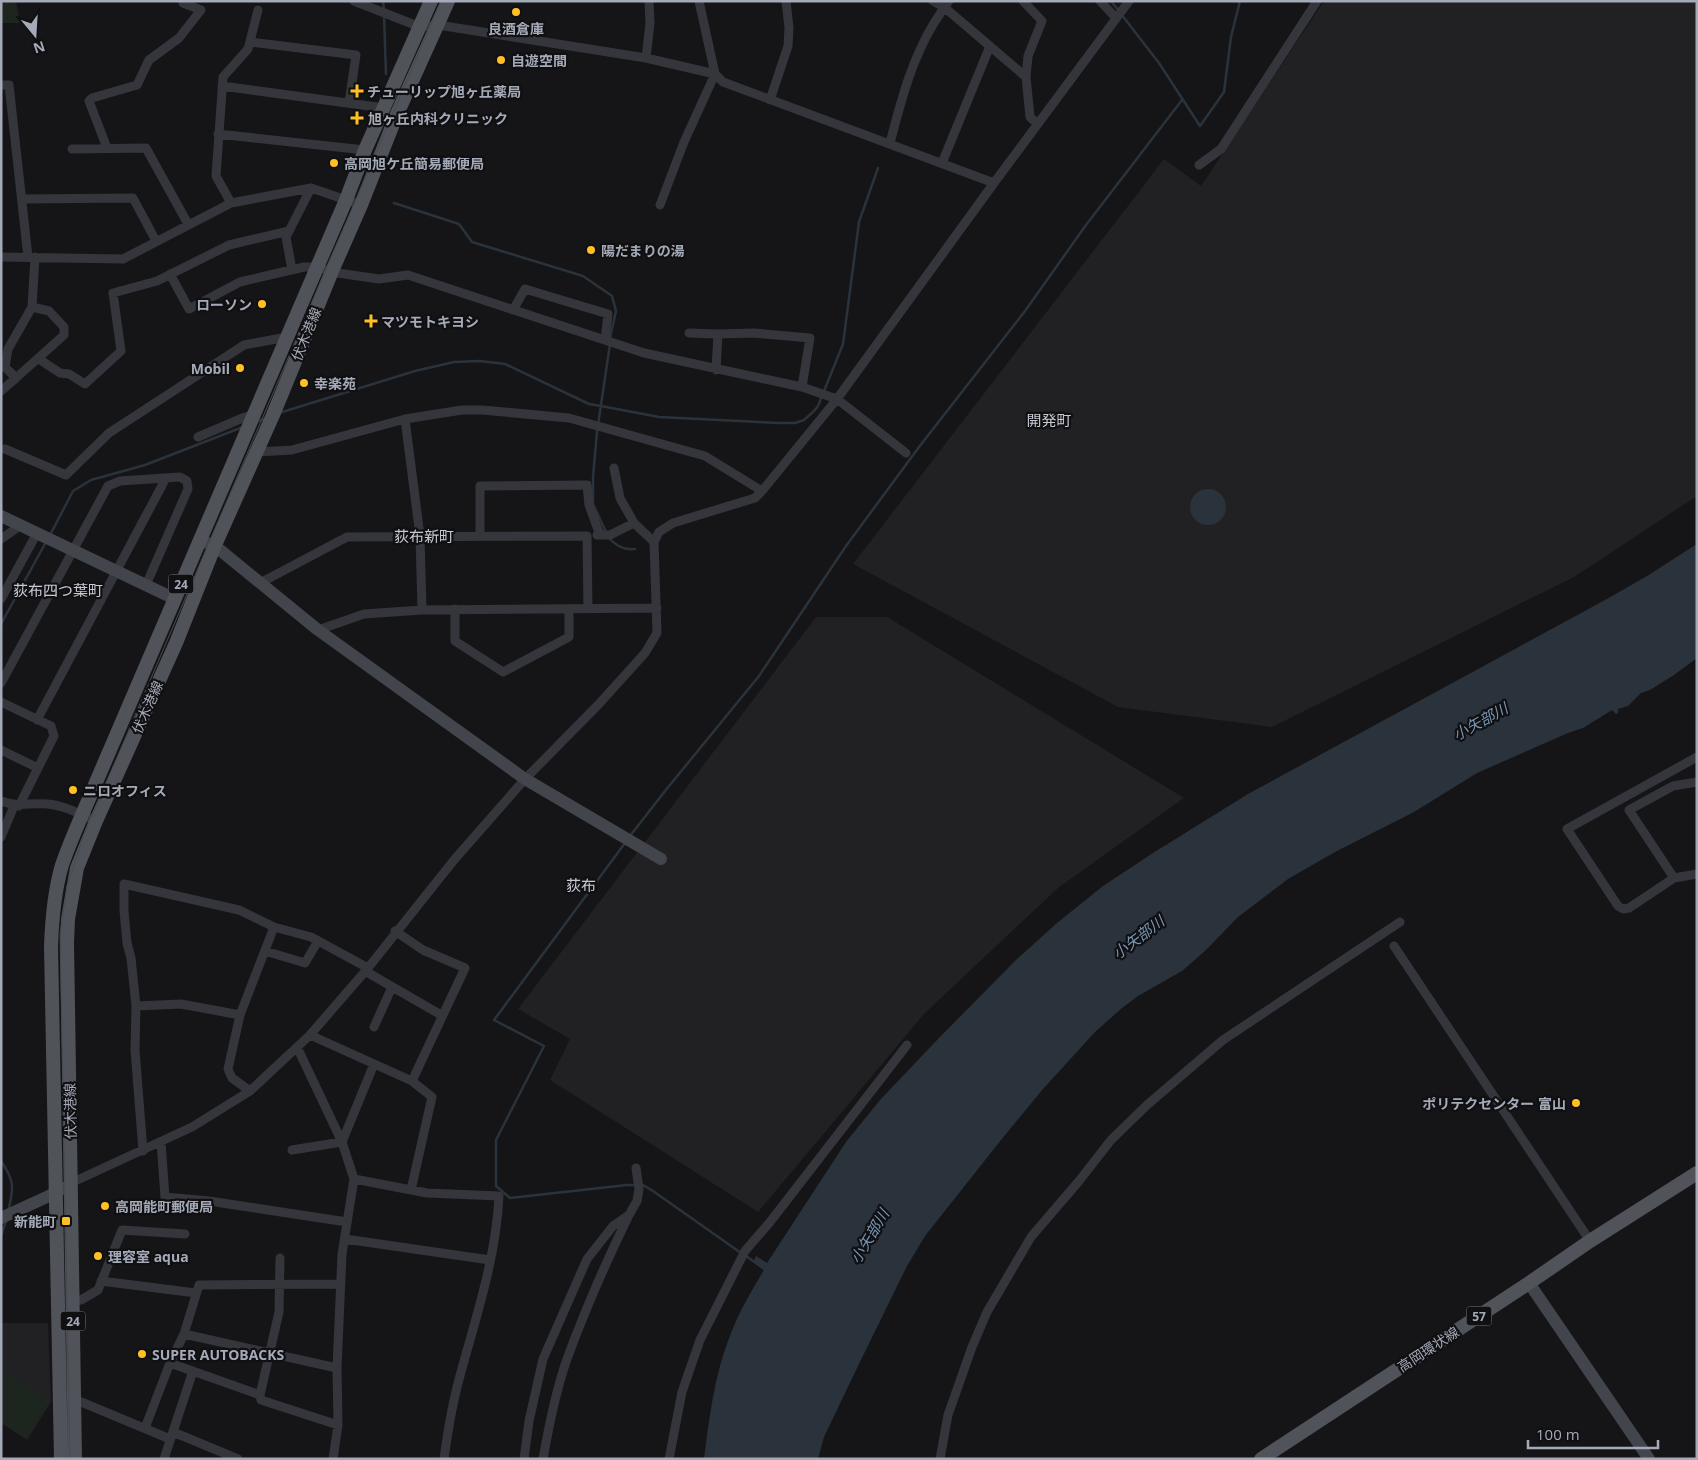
<svg xmlns="http://www.w3.org/2000/svg" width="1698" height="1460" font-family="'Open Sans','Noto Sans JP',sans-serif">
  <rect width="100%" height="100%" fill="#151517"/>
  <path fill="#212124" d="M1324 1H1697V496L1574 577 1272 727 1118 707 853 564 1164 159 1201 186Z
    M816 617H887L1184 798 1058 888 924 1014 758 1212 550 1080 570 1039 518 1009Z
    M1 1323H48L51 1402 27 1440 1 1423Z"/>
  <path fill="#1c251e" d="M1 1H16L20 23H1Z
    M1 1369 50 1400 25 1438 1 1422Z"/>
  <path fill="#2a333c" d="M1190 507a18 18 0 1 1 36 0a18 18 0 1 1-36 0Z
    M1697 544V658L1674 675 1650 690 1641 693 1628 706 1618 709V713L1616 714 1612 710 1583 728 1568 733 1477 773 1414 812 1335 852 1288 879 1238 917 1205 951 1182 971 1138 996 1122 1008 1095 1032 1043 1089 1001 1140 925 1236 907 1266 857 1368 824 1437 818 1459H704C709 1420 714 1378 728 1341 737 1315 751 1292 765 1268L754 1261 756 1256 767 1263 846 1142 880 1100 938 1039 1016 960 1057 923 1103 886 1153 853 1248 794 1607 599 1647 576Z"/>
  <g fill="none" stroke-linecap="round" stroke-linejoin="round">
    <path stroke="#2a333c" stroke-width="2.5" d="M383 1 384 10
      M1111 1 1159 63 1200 126 1224 92 1231 37 1240 1
      M384 15 386 74
      M394 203 459 224 472 242 583 276 612 296 616 311 610 338
      M279 413 415 371 454 362 480 361 505 364 589 404 601 406 659 417 779 423H795L804 420 814 411 818 406 843 344 859 222 878 168
      M255 422 267 418
      M606 532 593 504V477L597 432 610 344
      M50 535 73 491 91 480 145 465 243 427
      M608 537C615 545 623 551 635 549
      M1 624 46 542
      M630 836 665 791 759 676 846 546 919 447 1025 311 1086 225 1182 100
      M625 843 494 1020 544 1046 496 1140V1186L510 1198 627 1185H643L653 1191 741 1253
      M1 1161C14 1180 14 1186 9 1208
      M1 1236 6 1221
      M746 1256 766 1270"/>
    <path stroke="#35363c" stroke-width="9" d="M354 1 420 27 438 25 646 58 715 74
      M699 1 715 74 723 82 994 183
      M933 1 944 7 1026 77 1030 117 1038 124
      M1023 1 1042 21 1028 56 1026 77
      M1100 1 1116 18
      M250 42 356 55 349 103
      M646 58 650 23 649 1
      M1 85H9L28 257
      M222 86 384 108
      M770 100 788 46 789 28 786 1
      M218 134 365 150
      M890 143C901 101 911 61 934 23 939 16 943 8 949 1
      M107 148 89 101 92 98 137 85 149 60 179 38 201 10 183 3
      M72 149 146 148 188 224
      M942 163 990 46
      M1199 165 1221 149 1317 1
      M22 199 133 198 156 241
      M231 203 216 176 223 77 248 49 258 10
      M660 205 684 142 715 74
      M1 257 123 259 231 203 311 188 361 205
      M292 270 286 237 311 188
      M170 274 189 309 240 282 304 267H316L338 273 379 279 408 275 644 353 802 387 837 399 906 453
      M513 310 525 289 608 314 605 340
      M689 333 718 334
      M39 359 60 373 69 374 85 384 121 351 113 293 157 281 229 245 289 231
      M5 367 8 349 32 307 35 257
      M716 370 718 334 754 333 810 338 802 387
      M16 378 64 335V327L49 311 32 307
      M1 391 16 378 5 367H1
      M405 419 420 536 422 610
      M198 437 245 417 253 415
      M5 449 66 475 109 433 244 345 287 337
      M257 452 292 450 405 419 462 410H482L569 418 705 456 762 491
      M614 468 620 498 634 523 654 542
      M597 535H610L634 523
      M480 536V486L587 485 589 505 600 535
      M1 539 21 525
      M260 583 347 537 587 536 588 609
      M1 599 37 533
      M455 609V641L503 672 569 637V609
      M318 630 364 614 422 610 657 608
      M1 683 108 486 120 481 180 477 187 481 188 489 146 585
      M1 702 51 726 54 736 19 806
      M37 720 166 478
      M1 750 38 768
      M1697 757 1567 829 1618 906 1623 909 1629 908 1674 878 1697 874
      M1 801C21 808 29 802 48 804 65 806 81 814 96 821
      M1 837 14 806
      M1674 878 1629 810 1673 786 1697 782
      M274 927 311 937 368 968
      M1394 946 1590 1241
      M265 951 305 963 318 941
      M365 971 441 1015
      M136 1006 181 1004 240 1015
      M374 1027 392 987
      M310 1035 412 1081 465 968 423 950 395 931
      M297 1047 342 1142 354 1179 342 1254 337 1368 338 1425 333 1459
      M161 1142 165 1197 209 1201 347 1222
      M292 1150 342 1142 374 1064
      M143 1151 135 1050 136 1006 131 958 127 943 124 911V884L239 910 274 927 240 1015 228 1069 232 1078 250 1091
      M354 1179 427 1193 499 1196C496 1257 477 1314 461 1372 453 1400 448 1429 444 1459
      M71 1183 192 1127 250 1091 310 1035 368 968 454 860 525 779 598 705 645 653 657 633 654 542 659 532 673 523 755 498 762 491 837 399 994 183 1129 1
      M411 1190 432 1097 412 1081
      M345 1239 490 1260
      M101 1281 196 1293
      M73 1302 81 1300 98 1290 122 1230 185 1234
      M184 1334 337 1368
      M170 1363 260 1395 261 1400 338 1425
      M260 1395 279 1312 280 1258
      M74 1399 170 1439
      M145 1428 170 1363 184 1334 199 1285 340 1284
      M173 1432 238 1459
      M164 1459 193 1371
      M524 1459 529 1421 543 1359 587 1259 613 1226 629 1215 637 1201 639 1189 636 1168
      M543 1459C549 1425 556 1390 567 1359 585 1310 606 1262 629 1215
      M669 1459 682 1392 700 1340 745 1251 770 1222 907 1045
      M940 1459 948 1415 972 1347 987 1312 1031 1237 1079 1181 1111 1140 1147 1105 1223 1040 1400 922"/>
    <path stroke="#43454c" stroke-width="12" d="M1 516 175 599
      M200 539 220 550 318 630 525 779 661 859
      M1 1218 49 1196 63 1188
      M1529 1283 1649 1459"/>
    <path stroke="#51535b" stroke-width="14" d="M61 1459 51 946C52 919 54 892 62 865 68 848 75 831 82 815L346 200 365 150 431 1
      M75 1459 67 943 68 919 77 868 96 821 176 643 215 545 273 415 332 271 361 205 397 114 448 1
      M1261 1459 1529 1283 1590 1241 1697 1173"/>
    <path stroke="#484a51" stroke-width="1" d="M70 1459 60 934 67 886 83 837 441 1"/>
  </g>
  <g fill="#ffc024" stroke="#101012" stroke-width="2">
    <circle cx="516" cy="12" r="5"/>
    <circle cx="501" cy="60" r="5"/>
    <path d="M354.5 83.5h5v5h5v5h-5v5h-5v-5h-5v-5h5z"/>
    <path d="M354.5 110.5h5v5h5v5h-5v5h-5v-5h-5v-5h5z"/>
    <circle cx="334" cy="163" r="5"/>
    <circle cx="591" cy="250" r="5"/>
    <circle cx="262" cy="304" r="5"/>
    <path d="M368.5 313.5h5v5h5v5h-5v5h-5v-5h-5v-5h5z"/>
    <circle cx="240" cy="368" r="5"/>
    <circle cx="304" cy="383" r="5"/>
    <circle cx="73" cy="790" r="5"/>
    <circle cx="1576" cy="1103" r="5"/>
    <circle cx="105" cy="1206" r="5"/>
    <rect x="61" y="1216" width="10" height="10" rx="2.5"/>
    <circle cx="98" cy="1256" r="5"/>
    <circle cx="142" cy="1354" r="5"/>
  </g>
  <g text-anchor="middle" dominant-baseline="central" stroke-width="4.5" stroke-linejoin="round" paint-order="stroke">
    <g fill="#101012" stroke="#787c86" stroke-width="1">
      <rect x="168.5" y="574.5" width="25" height="19" rx="4"/>
      <rect x="1466.5" y="1306.5" width="25" height="19" rx="4"/>
      <rect x="60.5" y="1311.5" width="25" height="19" rx="4"/>
    </g>
    <g font-size="12" font-weight="bold" fill="#a5aab8">
      <text x="181" y="584">24</text>
      <text x="1479" y="1316">57</text>
      <text x="73" y="1321">24</text>
    </g>
    <g font-size="14" font-weight="bold" fill="#a5aab8" stroke="#101012" text-anchor="start">
      <text x="516" y="28" text-anchor="middle">良酒倉庫</text>
      <text x="511" y="60">自遊空間</text>
      <text x="367" y="91">チューリップ旭ヶ丘薬局</text>
      <text x="368" y="118">旭ヶ丘内科クリニック</text>
      <text x="344" y="163">高岡旭ケ丘簡易郵便局</text>
      <text x="601" y="250">陽だまりの湯</text>
      <text x="252" y="304" text-anchor="end">ローソン</text>
      <text x="381" y="321">マツモトキヨシ</text>
      <text x="230" y="368" text-anchor="end">Mobil</text>
      <text x="314" y="383">幸楽苑</text>
      <text x="83" y="790">ニロオフィス</text>
      <text x="1566" y="1103" text-anchor="end">ポリテクセンター 富山</text>
      <text x="115" y="1206">高岡能町郵便局</text>
      <text x="56" y="1221" text-anchor="end">新能町</text>
      <text x="108" y="1256">理容室 aqua</text>
      <text x="152" y="1354">SUPER AUTOBACKS</text>
    </g>
    <g font-size="14" fill="#a5aab8" stroke="#101012">
      <text transform="translate(306 334) rotate(-68)">伏木港線</text>
      <text transform="translate(147 707) rotate(-66)">伏木港線</text>
      <text transform="translate(70 1111) rotate(-91)">伏木港線</text>
      <text transform="translate(1428 1349) rotate(-33)">高岡環状線</text>
    </g>
    <g font-size="15" fill="#c7c9d4" stroke="#101012">
      <text x="1049" y="420">開発町</text>
      <text x="424" y="536">荻布新町</text>
      <text x="58" y="590">荻布四つ葉町</text>
      <text x="581" y="885">荻布</text>
    </g>
    <g font-size="15" font-style="italic" fill="#7997b6" stroke="#101012">
      <text transform="translate(1480 721) rotate(-29)">小矢部川</text>
      <text transform="translate(1138 937) rotate(-37)">小矢部川</text>
      <text transform="translate(869 1236) rotate(-59)">小矢部川</text>
    </g>
  </g>
  <rect width="1698" height="1460" fill="none" stroke="#a5aab8" stroke-width="5"/>
  <g transform="translate(35 35) rotate(162)" stroke="#101012" stroke-width="4" paint-order="stroke">
  <path d="M0-4L9 19L0 12L-9 19Z" fill="#a5aab8"/>
  <text y="-8" font-size="14" font-weight="bold" text-anchor="middle" fill="#a5aab8">N</text>
  </g>
  <path d="M1528 1440v8h130v-8" fill="none" stroke="#a5aab8" stroke-width="2.5"/>
  <text x="1536" y="1440" font-size="15" fill="#a5aab8" stroke="#101012" stroke-width="4" paint-order="stroke">100 m</text>
</svg>
